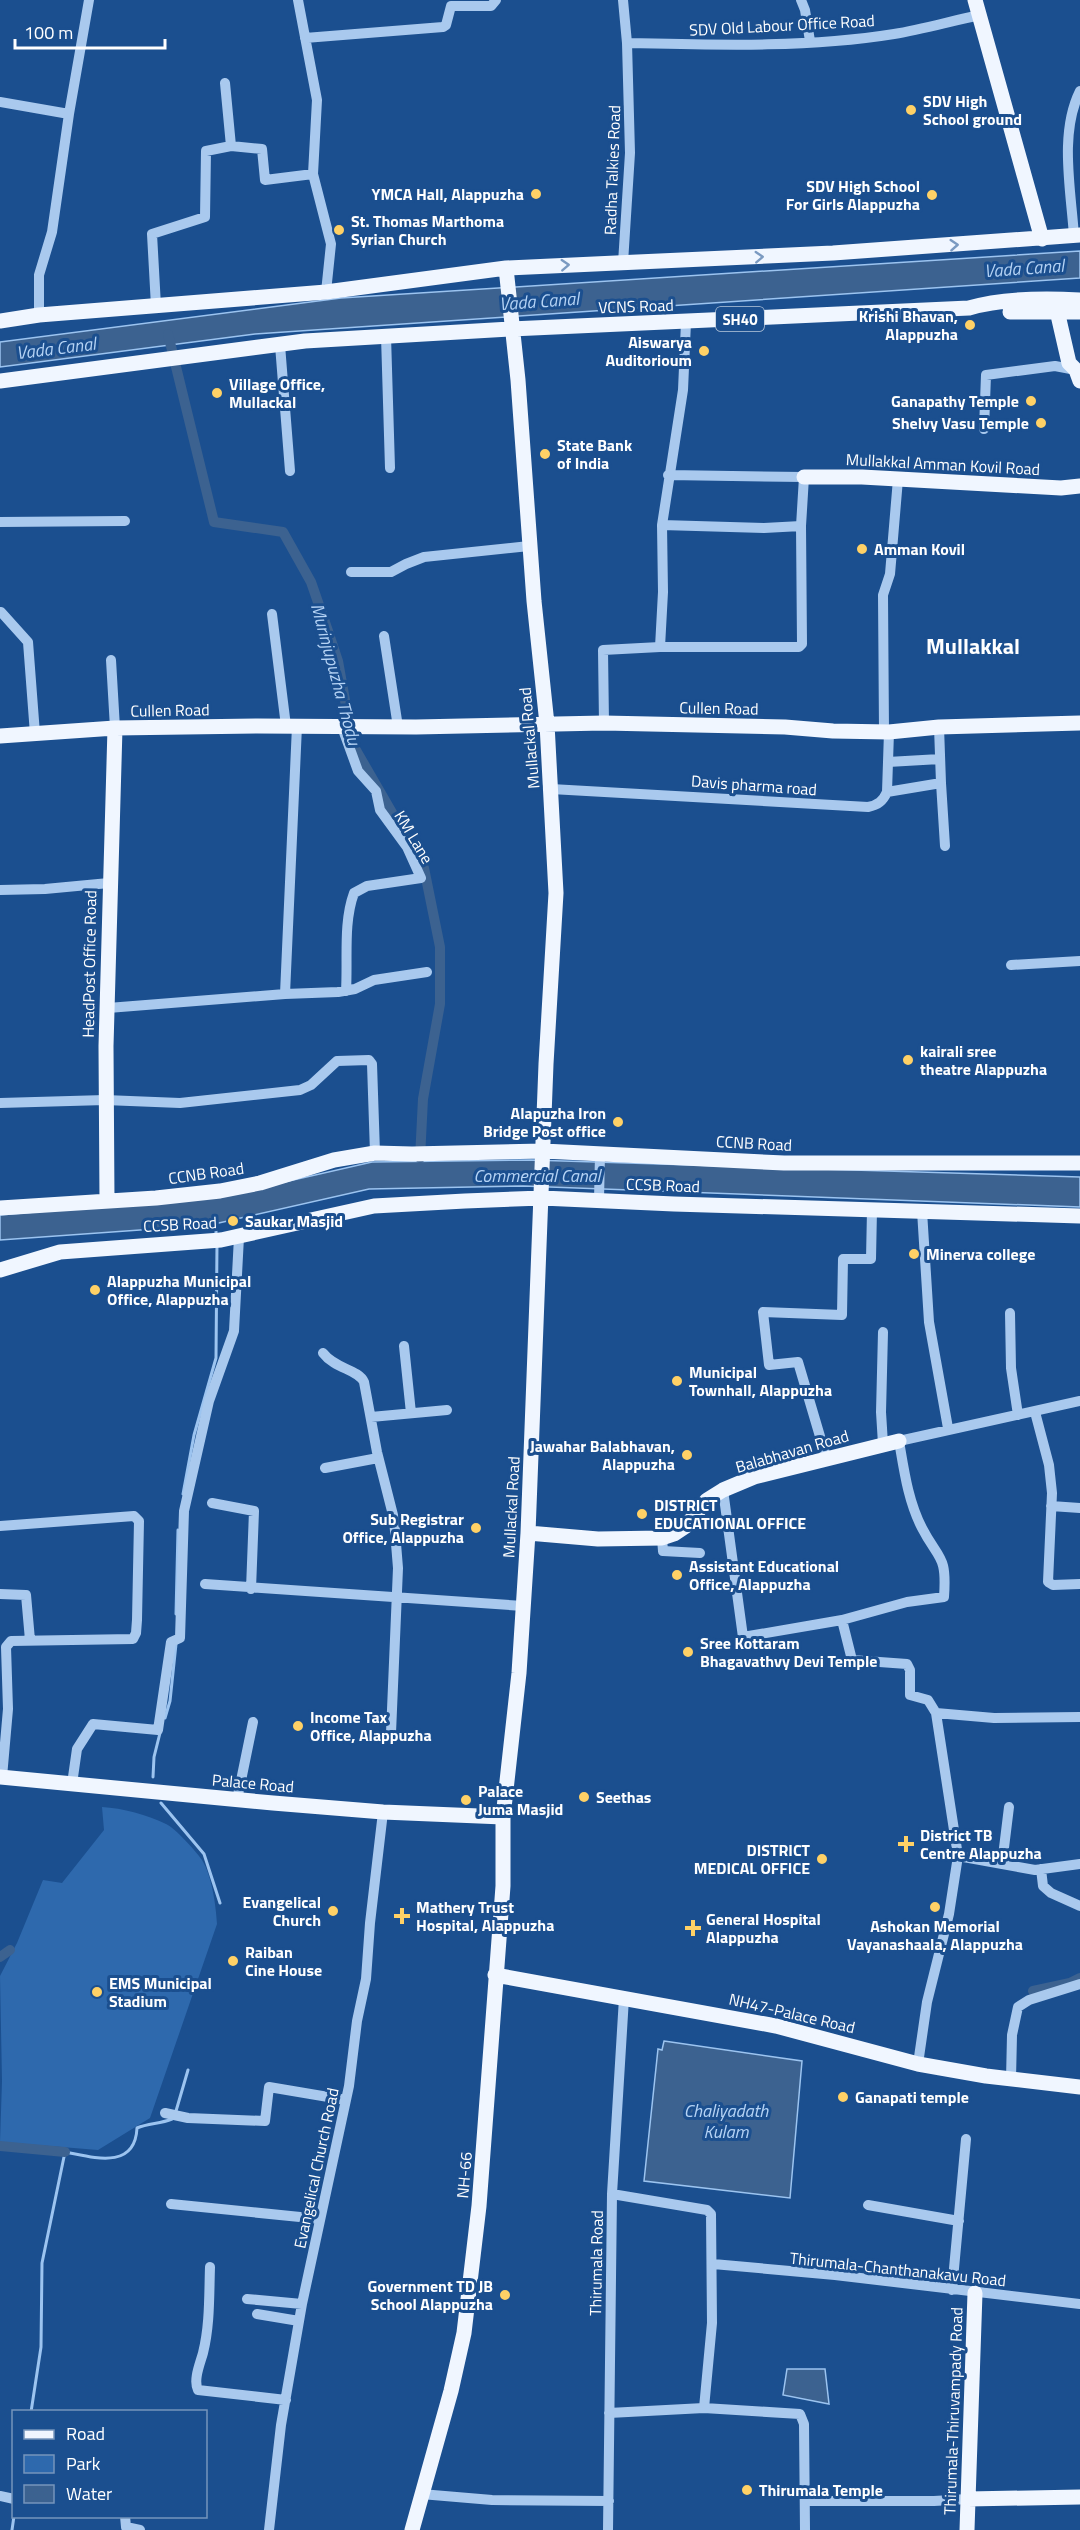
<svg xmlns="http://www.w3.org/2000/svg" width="1080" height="2530" font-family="'Titillium Web',sans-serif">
  <rect width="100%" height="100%" fill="#1b4f8f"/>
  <path fill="#2e69ad" d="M102 1807C122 1808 148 1815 166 1824 175 1828 196 1851 202 1860 212 1876 216 1906 217 1924L150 2118 98 2150 0 2142 2 2081 0 1976 17 1943 43 1880 62 1883 104 1830Z"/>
  <path fill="#3c6290" stroke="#9cc4f0" stroke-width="1.5" d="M1080 251V278L255 334 0 367V342L341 298Z
    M531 1160 1080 1177V1207L523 1186 369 1189 210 1225 0 1240V1215L223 1196 372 1162Z
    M664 2041 802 2061 790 2198 644 2181 658 2049 662 2050Z
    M787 2369H825L829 2404 783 2395Z"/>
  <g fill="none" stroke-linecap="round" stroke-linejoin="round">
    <path stroke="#9cc4f0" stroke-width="3" d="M216 1220V1234
      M183 1494 194 1435 216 1358 217 1244
      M176 1614 178 1530
      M165 1718 170 1701 176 1644
      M153 1777 154 1757 160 1733
      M161 1803 204 1854 220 1903
      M176 2111 188 2070
      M31 2412 41 2347 42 2263 65 2152C92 2157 135 2171 137 2128 149 2123 160 2124 172 2119
      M12 2530 14 2516"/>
    <path stroke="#3c6290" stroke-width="10" d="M168 334 214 522 283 532 311 582 328 631 338 661 353 745 424 868 440 947V1004L423 1099 420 1158
      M0 1957 10 1950
      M1033 1991 1070 1983 1080 1978
      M0 2146 65 2152"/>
    <path stroke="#a9c9ee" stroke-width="10" d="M298 0 317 100 313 174 331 244 326 292
      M623 0 627 43C715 45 807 48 894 34 923 29 951 21 980 15
      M801 0 805 10 810 41
      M305 38 443 27 446 25 451 6H491L496 0
      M225 83 231 146 262 149 265 180 313 174
      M0 102 69 114
      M1074 236C1071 190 1059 133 1080 91
      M623 263 630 153 627 43
      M156 306 152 234 205 217 206 151 231 146
      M39 315V275L52 232 69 114 89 0
      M386 336 390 468
      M280 345 290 471
      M984 429 986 375 1055 366 1076 370
      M0 522 125 521
      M662 525 764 528 801 526
      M351 572H391L406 564 424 557 529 546
      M1 612 28 642 35 734
      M272 614 286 726
      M384 636 398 727
      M660 647H799L802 644 801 526 804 477 668 475
      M111 660 115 728
      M604 723 603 650 660 647 663 592 662 525 683 390 686 322
      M342 727 358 771 376 791 380 810 407 847 421 878 367 886 354 893C343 923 348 959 346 991
      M884 732 883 595 890 574 898 479
      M888 762 940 759
      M941 783 945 846
      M551 789 868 807C878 805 883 801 887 792L889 732
      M887 792 941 783 939 727
      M0 890 45 889 109 883
      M1011 965 1080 961
      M285 994 297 726
      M108 1008 285 994 338 992 355 989 374 980 427 972
      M0 1103 105 1100 180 1103 300 1090 311 1085 337 1061 369 1060 372 1064 375 1153
      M599 1200 600 1154
      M922 1211 929 1322 948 1428
      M1010 1313 1011 1368 1018 1415
      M883 1332 881 1412 883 1444
      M404 1346 411 1413
      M323 1353C335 1369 358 1369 364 1382L377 1452 394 1519 398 1568 391 1733
      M1035 1412 1049 1465 1052 1493 1048 1582 1053 1585 1080 1584
      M371 1417 447 1410
      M827 1460 798 1362 769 1365 763 1312 842 1315 843 1259H871L872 1210
      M325 1468 378 1458
      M723 1490 743 1637 842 1620 852 1660 907 1664 910 1670V1695L928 1700 936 1713
      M212 1503 254 1511 251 1589
      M1051 1506 1080 1508
      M0 1526 134 1516 139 1521 137 1620 136 1633 133 1639 11 1641 6 1647 8 1709 2 1777
      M662 1538 663 1551 700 1553
      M205 1584 523 1606
      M0 1594 26 1595 30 1640
      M842 1620 907 1602 944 1597C947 1554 939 1561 922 1528 908 1501 904 1470 899 1441L1080 1401
      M72 1784 77 1749 93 1724 158 1730 171 1642 180 1638 184 1511 209 1401 234 1331 239 1237
      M237 1800 253 1722
      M958 1856 1035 1870 1080 1864
      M1002 1864 1009 1807
      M1041 1869 1043 1886 1051 1893 1080 1906
      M918 2064 927 2002 949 1914 958 1856 936 1713 994 1718 1080 1717
      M1011 2079 1012 2035 1018 2007 1029 2000 1080 1984
      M165 2113 188 2118 265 2121 269 2087 346 2100
      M612 2194 707 2210 711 2214 712 2323 704 2408
      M171 2204 320 2219
      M868 2205 959 2221
      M713 2264 835 2275 1080 2304
      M210 2267C209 2296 210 2325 203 2353 200 2364 193 2380 198 2390L286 2400
      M952 2290 966 2139
      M247 2299 302 2304
      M257 2314 299 2321
      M609 2413 704 2408 800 2414 804 2424 805 2530
      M421 2494 492 2500 609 2501
      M0 2496 14 2499
      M805 2501H934L968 2499
      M125 2516 126 2527 140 2530
      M269 2530 281 2425 302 2304 349 2086 357 2021 366 1979 370 1923 383 1812
      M608 2530 612 2194 624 1998"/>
    <path stroke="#f0f6ff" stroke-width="15" d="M975 0 1042 239
      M1055 302 1069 363 1076 370 1080 381
      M1010 312H1080
      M0 321 39 315 326 292 506 268 833 253 1080 235
      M0 381 305 341 511 329 969 308C1003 298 1045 298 1080 300
      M804 477H862L1061 488 1080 486
      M0 736 115 728 257 726 416 727 604 723 785 727 833 731 889 732 939 727 1080 723
      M107 1201 106 1046 115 728
      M0 1208 156 1198 220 1191 260 1183 334 1160 375 1153 412 1154 543 1151 784 1163H1080
      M0 1270 60 1252 221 1240 374 1206 465 1201 542 1198 674 1204 1080 1216
      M528 1533 598 1539 662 1538 674 1534 686 1526 707 1500 723 1490 754 1477 899 1441
      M0 1777 273 1803 383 1812 503 1817
      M495 1975 776 2026 918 2064 986 2076 1080 2087
      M968 2499 1080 2497
      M412 2530 451 2391 464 2333 479 2206 503 1886V1817L519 1673 528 1533 546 1064 556 893 547 724 534 601 518 380 506 268
      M967 2530 975 2293"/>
  </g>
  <defs><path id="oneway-chevron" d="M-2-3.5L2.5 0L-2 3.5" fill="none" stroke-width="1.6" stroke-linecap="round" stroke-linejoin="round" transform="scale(1.5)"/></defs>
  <g stroke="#7b9ac1">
    <use href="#oneway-chevron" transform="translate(954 245) rotate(-4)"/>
    <use href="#oneway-chevron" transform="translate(759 257) rotate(-3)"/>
    <use href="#oneway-chevron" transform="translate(565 265) rotate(-3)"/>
  </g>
  <g fill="#ffd166" stroke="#1b4f8f" stroke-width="2">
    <circle cx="911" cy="110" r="6"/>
    <circle cx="536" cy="194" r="6"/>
    <circle cx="932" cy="195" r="6"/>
    <circle cx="339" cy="230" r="6"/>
    <circle cx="970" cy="325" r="6"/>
    <circle cx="704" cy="351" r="6"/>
    <circle cx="217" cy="393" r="6"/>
    <circle cx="1031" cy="401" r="6"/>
    <circle cx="1041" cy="423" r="6"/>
    <circle cx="545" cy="454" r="6"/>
    <circle cx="862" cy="549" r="6"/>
    <circle cx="908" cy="1060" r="6"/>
    <circle cx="618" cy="1122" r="6"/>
    <circle cx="233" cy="1221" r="6"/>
    <circle cx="914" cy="1254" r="6"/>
    <circle cx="95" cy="1290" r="6"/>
    <circle cx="677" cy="1381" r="6"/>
    <circle cx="687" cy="1455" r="6"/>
    <circle cx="642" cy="1514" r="6"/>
    <circle cx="476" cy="1528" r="6"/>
    <circle cx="677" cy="1575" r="6"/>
    <circle cx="688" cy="1652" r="6"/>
    <circle cx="298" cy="1726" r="6"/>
    <circle cx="584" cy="1797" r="6"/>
    <circle cx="466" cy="1800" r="6"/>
    <path d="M903 1835h6v6h6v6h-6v6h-6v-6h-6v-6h6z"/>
    <circle cx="822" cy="1859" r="6"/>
    <circle cx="935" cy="1907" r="6"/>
    <circle cx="333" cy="1911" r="6"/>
    <path d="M399 1907h6v6h6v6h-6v6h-6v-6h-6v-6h6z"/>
    <path d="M690 1919h6v6h6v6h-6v6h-6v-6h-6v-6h6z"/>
    <circle cx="233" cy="1961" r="6"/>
    <circle cx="97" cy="1992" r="6"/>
    <circle cx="843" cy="2097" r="6"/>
    <circle cx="505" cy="2295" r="6"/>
    <circle cx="747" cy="2490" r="6"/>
  </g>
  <g text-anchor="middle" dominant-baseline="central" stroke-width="6" stroke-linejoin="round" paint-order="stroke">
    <rect fill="#1b4f8f" stroke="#bbcadd" stroke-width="1.5" x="716" y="307" width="48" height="24" rx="4.5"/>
    <g font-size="15" font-weight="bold" fill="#fff">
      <text x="740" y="319">SH40</text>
    </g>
    <g font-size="16" fill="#fff" stroke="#1b4f8f">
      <text transform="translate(782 25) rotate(-3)">SDV Old Labour Office Road</text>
      <text transform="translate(612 170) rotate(-88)">Radha Talkies Road</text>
      <text transform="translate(636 306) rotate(-2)">VCNS Road</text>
      <text transform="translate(943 464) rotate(3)">Mullakkal Amman Kovil Road</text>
      <text transform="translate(719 708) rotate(1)">Cullen Road</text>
      <text transform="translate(170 710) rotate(-1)">Cullen Road</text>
      <text transform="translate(529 738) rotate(-95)">Mullackal Road</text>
      <text transform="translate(754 785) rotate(4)">Davis pharma road</text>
      <text transform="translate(414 837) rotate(59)">KM Lane</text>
      <text transform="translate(89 964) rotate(-89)">HeadPost Office Road</text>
      <text transform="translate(754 1143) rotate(3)">CCNB Road</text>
      <text transform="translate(206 1173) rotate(-8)">CCNB Road</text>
      <text transform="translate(663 1185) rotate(2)">CCSB Road</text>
      <text transform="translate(180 1224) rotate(-3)">CCSB Road</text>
      <text transform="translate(792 1451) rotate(-16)">Balabhavan Road</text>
      <text transform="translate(511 1507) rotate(-87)">Mullackal Road</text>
      <text transform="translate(253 1783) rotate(5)">Palace Road</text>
      <text transform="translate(792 2013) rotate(13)">NH47-Palace Road</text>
      <text transform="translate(316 2168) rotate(-78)">Evangelical Church Road</text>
      <text transform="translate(464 2175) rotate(-85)">NH-66</text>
      <text transform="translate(596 2263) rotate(-89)">Thirumala Road</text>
      <text transform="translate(898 2269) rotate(6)">Thirumala-Chanthanakavu Road</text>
      <text transform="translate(953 2411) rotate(-88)">Thirumala-Thiruvampady Road</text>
    </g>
    <g font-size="16" font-weight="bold" fill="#fff" stroke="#1b4f8f" text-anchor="start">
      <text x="923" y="101">SDV High<tspan x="923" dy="18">School ground</tspan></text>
      <text x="920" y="186" text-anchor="end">SDV High School<tspan x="920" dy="18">For Girls Alappuzha</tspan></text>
      <text x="524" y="194" text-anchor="end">YMCA Hall, Alappuzha</text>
      <text x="351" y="221">St. Thomas Marthoma<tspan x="351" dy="18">Syrian Church</tspan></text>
      <text x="958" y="316" text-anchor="end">Krishi Bhavan,<tspan x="958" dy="18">Alappuzha</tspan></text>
      <text x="692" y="342" text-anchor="end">Aiswarya<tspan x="692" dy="18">Auditorioum</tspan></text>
      <text x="229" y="384">Village Office,<tspan x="229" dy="18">Mullackal</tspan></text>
      <text x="1019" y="401" text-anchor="end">Ganapathy Temple</text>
      <text x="1029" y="423" text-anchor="end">Shelvy Vasu Temple</text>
      <text x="557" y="445">State Bank<tspan x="557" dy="18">of India</tspan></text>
      <text x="874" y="549">Amman Kovil</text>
      <text x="920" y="1051">kairali sree<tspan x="920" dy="18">theatre Alappuzha</tspan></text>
      <text x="606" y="1113" text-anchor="end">Alapuzha Iron<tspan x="606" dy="18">Bridge Post office</tspan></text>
      <text x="245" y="1221">Saukar Masjid</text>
      <text x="926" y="1254">Minerva college</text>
      <text x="107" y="1281">Alappuzha Municipal<tspan x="107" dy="18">Office, Alappuzha</tspan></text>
      <text x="689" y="1372">Municipal<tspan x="689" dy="18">Townhall, Alappuzha</tspan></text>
      <text x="675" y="1446" text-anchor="end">Jawahar Balabhavan,<tspan x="675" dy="18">Alappuzha</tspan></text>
      <text x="654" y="1505">DISTRICT<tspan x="654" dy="18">EDUCATIONAL OFFICE</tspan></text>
      <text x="464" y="1519" text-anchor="end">Sub Registrar<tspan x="464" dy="18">Office, Alappuzha</tspan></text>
      <text x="689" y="1566">Assistant Educational<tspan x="689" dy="18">Office, Alappuzha</tspan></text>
      <text x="700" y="1643">Sree Kottaram<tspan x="700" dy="18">Bhagavathvy Devi Temple</tspan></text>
      <text x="310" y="1717">Income Tax<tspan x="310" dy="18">Office, Alappuzha</tspan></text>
      <text x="478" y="1791">Palace<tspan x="478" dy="18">Juma Masjid</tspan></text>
      <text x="596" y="1797">Seethas</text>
      <text x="920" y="1835">District TB<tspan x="920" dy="18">Centre Alappuzha</tspan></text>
      <text x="810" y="1850" text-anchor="end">DISTRICT<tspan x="810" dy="18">MEDICAL OFFICE</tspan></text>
      <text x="321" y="1902" text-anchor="end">Evangelical<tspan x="321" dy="18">Church</tspan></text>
      <text x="416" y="1907">Mathery Trust<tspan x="416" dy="18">Hospital, Alappuzha</tspan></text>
      <text x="706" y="1919">General Hospital<tspan x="706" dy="18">Alappuzha</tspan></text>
      <text x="935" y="1926" text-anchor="middle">Ashokan Memorial<tspan x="935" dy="18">Vayanashaala, Alappuzha</tspan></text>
      <text x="245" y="1952">Raiban<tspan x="245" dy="18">Cine House</tspan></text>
      <text x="109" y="1983">EMS Municipal<tspan x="109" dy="18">Stadium</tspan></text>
      <text x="855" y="2097">Ganapati temple</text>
      <text x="493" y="2286" text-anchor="end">Government TD JB<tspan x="493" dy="18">School Alappuzha</tspan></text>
      <text x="759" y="2490">Thirumala Temple</text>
    </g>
    <g font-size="18" font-style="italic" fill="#b5d3f5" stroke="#1b4f8f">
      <text transform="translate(1024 268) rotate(-4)">Vada Canal</text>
      <text transform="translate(539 301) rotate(-4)">Vada Canal</text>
      <text transform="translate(56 348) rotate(-7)">Vada Canal</text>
      <text transform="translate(336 674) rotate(75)">Murinjupuzha Thodu</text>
      <text x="537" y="1175">Commercial Canal</text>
      <text x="726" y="2110">Chaliyadath<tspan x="726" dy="21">Kulam</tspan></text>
    </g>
    <g font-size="22" font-weight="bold" fill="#fff" stroke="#1b4f8f">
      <text x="973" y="646">Mullakkal</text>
    </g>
  </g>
  <rect x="12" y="2410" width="195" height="108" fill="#1b4f8f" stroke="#7695bc" stroke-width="1.5"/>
  <rect x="24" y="2430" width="30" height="9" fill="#f0f6ff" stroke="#7695bc" stroke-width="1.5"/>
  <text x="66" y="2440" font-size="18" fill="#ffffff">Road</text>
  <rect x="24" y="2455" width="30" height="18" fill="#2e69ad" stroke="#7695bc" stroke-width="1.5"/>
  <text x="66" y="2470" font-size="18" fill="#ffffff">Park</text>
  <rect x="24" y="2485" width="30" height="18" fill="#3c6290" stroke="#7695bc" stroke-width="1.5"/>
  <text x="66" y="2500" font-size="18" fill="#ffffff">Water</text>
  <path d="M15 39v9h150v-9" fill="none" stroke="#ffffff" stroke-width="3"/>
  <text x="24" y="39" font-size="18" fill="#ffffff" stroke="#1b4f8f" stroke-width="4.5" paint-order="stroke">100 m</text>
</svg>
